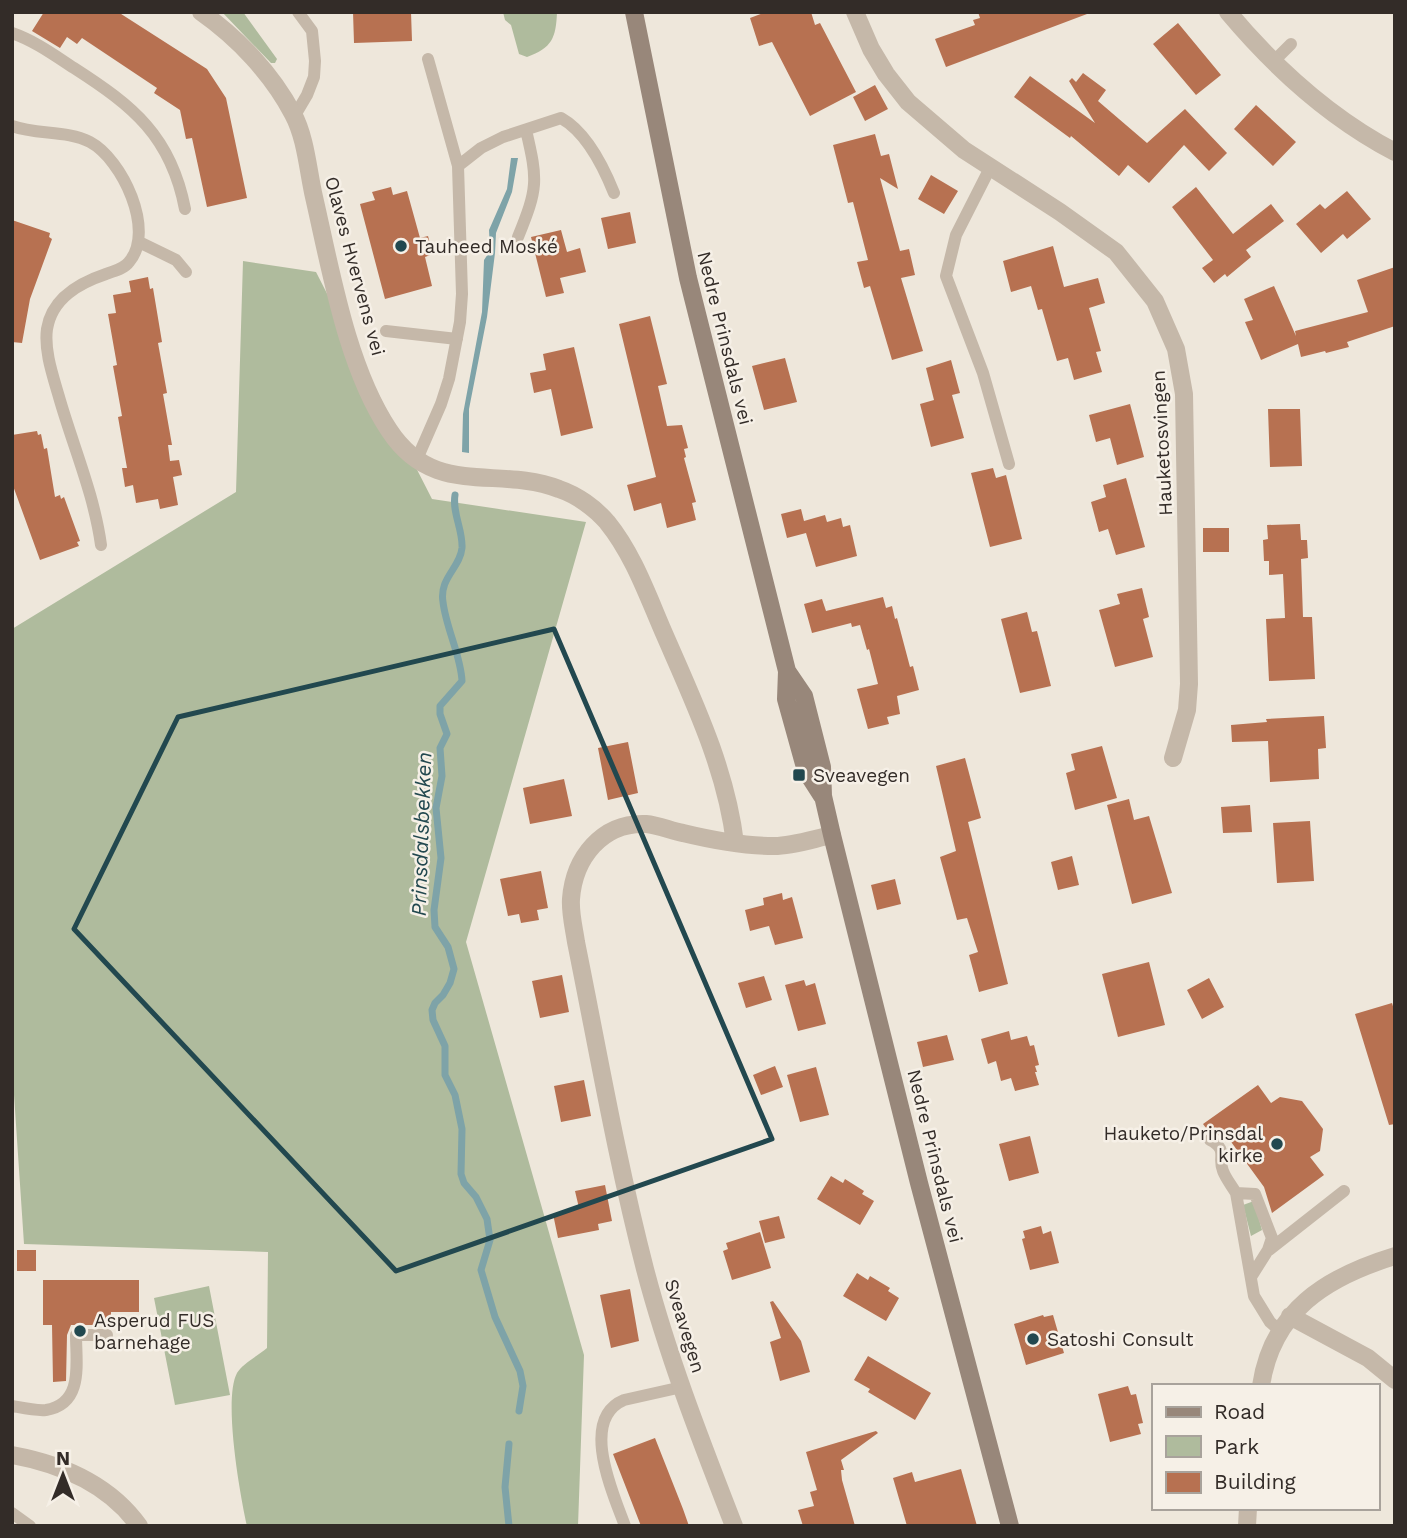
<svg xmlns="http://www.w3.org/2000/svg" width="1407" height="1538" font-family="'Work Sans',sans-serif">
  <rect width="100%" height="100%" fill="#eee7db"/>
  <path fill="#afbb9d" d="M222 12H243L277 59 275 63H271Z
    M503 12H557C556 38 552 48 527 57L519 54 511 25 505 20Z
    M243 261 316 272 432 499 586 522 466 942 584 1355 578 1526H247C240 1495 223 1399 237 1373 242 1364 259 1355 267 1348L268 1252 24 1244 12 1065V629L236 492Z
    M1254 1201 1262 1230 1251 1236 1243 1205Z
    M209 1286 230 1395 175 1405 154 1298Z"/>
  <path fill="#7ea3a8" d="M511 158H518L512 192 496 233 495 253 487 317 469 409V453L462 452 463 414 482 312 484 260 490 251 489 230 507 189Z"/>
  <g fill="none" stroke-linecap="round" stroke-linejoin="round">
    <path stroke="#7ea3a8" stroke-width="7" d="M455 495C452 513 463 530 462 548 460 568 439 578 443 602 446 628 461 656 462 681L440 706V714L447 734 440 748 442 776 436 808 441 858 434 910 435 927 448 947 454 969 450 983 443 995 435 1003 432 1010 433 1020 445 1046V1075L455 1095 462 1129 461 1174 464 1183 476 1197 487 1219 490 1240 481 1270 495 1317 520 1371 523 1386 519 1411
      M509 1526 505 1487 509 1444"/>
  </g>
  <path fill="#b77151" d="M44 12H118L207 69 226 98 247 198 207 207 192 138 186 139 180 110 154 93 157 88 82 38 77 44 67 37 60 48 32 31Z
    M353 12H411L412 41 354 43Z
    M766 12H811L815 25 820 23 856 92 810 116 772 42 759 46 750 18Z
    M978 12H1087V14L946 67 935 39 975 25 973 20 980 18Z
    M1178 23 1221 75 1196 95 1153 44Z
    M1083 73 1106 90 1098 101 1147 143 1185 109 1227 153 1209 171 1184 145 1149 183 1128 165 1119 176 1071 136 1070 138 1014 97 1030 76 1095 123 1069 81 1072 78 1076 82Z
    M875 85 888 109 865 121 853 97Z
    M1256 105 1296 142 1273 166 1234 129Z
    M875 134 881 156 889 154 898 189 880 178 900 251 909 249 915 275 901 278 923 351 892 360 870 286 864 288 857 262 868 260 853 202 848 203 833 145Z
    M931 175 958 191 944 214 918 199Z
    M391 187 393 195 407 191 420 238 428 236 433 254 425 257 432 286 385 299 360 204 375 200 372 192Z
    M1196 187 1233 234 1271 204 1284 221 1246 250 1251 257 1227 277 1225 274 1214 283 1202 268 1213 260 1172 207Z
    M1347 191 1371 219 1347 239 1343 234 1321 253 1296 224 1320 204 1325 209Z
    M630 212 636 243 608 249 601 218Z
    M12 220 50 233 49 237 52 239 30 299 22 343 12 342Z
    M561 230 567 252 580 248 586 272 560 278 564 293 546 297 531 237Z
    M1053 246 1064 287 1098 278 1105 303 1089 308 1101 351 1096 352 1102 372 1074 380 1068 358 1057 361 1042 309 1038 310 1031 286 1011 292 1003 261Z
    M1395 267V326L1347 342 1349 347 1326 353 1325 351 1301 357 1298 344 1261 360 1245 322 1253 320 1244 299 1274 286 1296 336 1295 331 1368 312 1357 280Z
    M148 277 150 289 153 288 162 342 158 343 167 393 163 394 172 445H168L170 461 179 460 182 475 173 477 178 505 160 509 158 499 136 503 133 485 125 487 122 468H127L118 417 122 416 113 366 117 365 108 314 116 313 113 295 131 292 129 281Z
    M650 316 667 384 658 386 667 426 682 425 688 448 684 449 686 457 684 458 696 502 692 503 696 520 667 528 661 503 634 511 627 485 656 477 619 324Z
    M574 347 593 428 561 436 551 389 534 393 530 373 546 370 543 354Z
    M785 358 797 402 764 410 752 366Z
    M951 360 960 393 952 395 964 438 931 447 920 404 934 400 926 368Z
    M1130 404 1144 457 1117 465 1110 438 1096 442 1089 415Z
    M1268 409H1300L1302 466 1270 467Z
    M37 431 38 435 41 434 44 449 47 448 55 497 60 495 61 499 64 497 80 541 77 542 79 546 40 560 12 483V435Z
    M993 468 996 478 1006 475 1022 539 990 547 971 473Z
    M1126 478 1145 547 1116 555 1108 529 1099 532 1091 502 1106 497 1103 485Z
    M801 509 804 521 825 515 827 522 841 518 843 527 850 525 857 556 816 567 806 533 787 538 781 514Z
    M1300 524 1301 540H1307L1308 558 1301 559 1303 617H1312L1315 679 1269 681 1266 619 1285 618 1283 574 1269 575V561H1264L1263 540 1268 539 1267 525Z
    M1203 528H1229V552H1203Z
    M1142 588 1149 617 1143 619 1153 657 1115 667 1099 610 1120 604 1117 594Z
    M883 597 886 608 892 606 895 619 897 618 910 667 913 666 919 690 897 696 900 714 887 717 889 724 868 729 857 689 878 684 869 649 867 650 860 625 852 627 851 623 812 633 804 604 822 599 826 611Z
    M1027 612 1032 632 1037 631 1051 686 1020 693 1001 619Z
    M1324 716 1326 748 1318 749 1319 779 1270 782 1268 741 1232 742 1231 725 1267 722 1266 719Z
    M628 742 638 793 608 800 598 748Z
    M1102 746 1117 798 1075 810 1066 773 1075 770 1071 754Z
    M965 758 981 818 968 822 1008 984 979 992 969 955 978 952 967 918 957 920 940 857 956 851 936 766Z
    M564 779 572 816 530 824 523 788Z
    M1129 799 1134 820 1149 816 1172 893 1132 904 1107 805Z
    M1250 805 1252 832 1223 833 1221 807Z
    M1310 821 1314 881 1277 883 1273 823Z
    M1072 856 1079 885 1058 890 1051 862Z
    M541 871 548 908 537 910 539 920 521 923 519 914 508 916 500 879Z
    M895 879 901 904 877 910 871 885Z
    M782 893 783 900 792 897 803 938 775 945 769 926 750 931 745 910 764 905 763 898Z
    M1149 962 1165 1025 1118 1037 1102 974Z
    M562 975 569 1012 540 1018 532 981Z
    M764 976 772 1000 746 1008 738 983Z
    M1209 978 1224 1007 1202 1019 1187 990Z
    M804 980 806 986 815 983 826 1024 798 1031 785 985Z
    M1392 1003 1395 1013V1124L1389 1125 1355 1014Z
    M1009 1031 1011 1040 1027 1036 1030 1046 1034 1045 1039 1065 1035 1066 1037 1072H1035L1039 1085 1015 1091 1011 1078 1001 1081 996 1061 988 1064 981 1039Z
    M947 1035 954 1060 923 1067 917 1042Z
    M775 1066 783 1087 761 1095 753 1075Z
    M816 1067 829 1115 800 1122 787 1075Z
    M584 1080 591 1116 561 1122 554 1086Z
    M1258 1085 1271 1103 1280 1097 1302 1101 1323 1129 1320 1151 1310 1157 1324 1175 1272 1213 1264 1187 1229 1139 1209 1132 1203 1124Z
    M1030 1136 1039 1173 1009 1181 999 1144Z
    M831 1176 843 1183 845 1179 864 1191 862 1194 874 1201 860 1225 817 1199Z
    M605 1185 612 1221 598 1224 599 1230 558 1238 553 1214 579 1208 575 1191Z
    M779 1216 785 1238 765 1243 759 1221Z
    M1041 1226 1043 1234 1051 1231 1059 1263 1030 1270 1022 1239 1025 1238 1023 1231Z
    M760 1232 771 1268 732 1280 723 1251 728 1249 726 1243Z
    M17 1250H36V1271H17Z
    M857 1273 868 1280 870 1276 890 1288 888 1291 899 1298 886 1321 843 1296Z
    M43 1280H139V1312H111V1325H71L67 1335 66 1381 53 1382 52 1325H43Z
    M630 1289 639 1341 611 1348 600 1295Z
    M773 1301 801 1341 810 1372 780 1381 770 1342 781 1338 770 1302Z
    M1043 1315 1044 1317 1053 1315 1064 1353 1026 1365 1014 1324Z
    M868 1356 931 1393 915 1420 868 1392 870 1389 854 1380Z
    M1128 1386 1131 1395 1136 1394 1143 1423 1138 1424 1141 1434 1110 1442 1098 1394Z
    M876 1431 878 1433 841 1460 844 1470H841L842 1480 855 1526H803L798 1510 814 1506 810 1492 817 1490 806 1452Z
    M655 1438 683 1509 689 1526H641L613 1454Z
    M961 1469 977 1526H907L893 1478 912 1472 915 1482Z"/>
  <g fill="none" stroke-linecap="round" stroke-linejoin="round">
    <path stroke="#c5b8a9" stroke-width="12" d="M12 33C35 41 54 55 74 68 133 106 171 136 185 209
      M1273 62 1291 44
      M294 117 307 95 314 77 315 61 312 31 298 12
      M12 126C37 135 67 130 90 142 122 159 156 231 129 262 124 269 113 271 106 274 79 283 52 298 47 329 44 351 53 376 59 397 73 446 94 494 101 545
      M458 166 481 148 503 137 561 118C586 132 604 168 614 193
      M990 168 956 235 946 276 983 373 1009 464
      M518 237C538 188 538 181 526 130
      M139 242 176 260 186 272
      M386 331 457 339
      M417 459 441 404 449 379 460 322 462 294 458 166 428 59
      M1210 1140C1229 1150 1217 1157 1223 1171 1226 1179 1232 1186 1236 1193L1255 1194 1272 1238 1268 1250 1251 1277
      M1236 1193 1254 1296 1270 1322 1279 1330
      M1269 1250 1344 1191
      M12 1406C23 1408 36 1411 46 1410 84 1404 76 1363 76 1335H107
      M12 1513 30 1526
      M625 1526C613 1493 579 1419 624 1400L682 1387"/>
    <path stroke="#c5b8a9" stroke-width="18" d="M201 12C238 38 272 74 293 114 306 138 308 171 314 197 331 271 347 367 389 430 434 499 497 465 559 489 577 495 595 508 607 522 633 554 647 594 663 631 693 700 726 768 735 843
      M855 12 871 49 886 74 908 102 964 150 1060 212 1116 252 1155 301 1176 349 1184 394 1189 684 1187 710 1173 758
      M1228 12C1275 68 1330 118 1395 152
      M1290 1316 1368 1358 1395 1380
      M1261 1386C1272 1311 1326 1277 1395 1256
      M12 1455C61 1464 109 1484 139 1526
      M734 1526C701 1441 668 1357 645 1269 617 1161 598 1051 576 942 574 928 570 913 571 899 574 858 602 822 646 824 659 825 671 831 683 833 712 840 743 846 774 846 793 846 813 839 832 835
      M1247 1526 1248 1508"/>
    <path stroke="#98877a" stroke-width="18" d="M634 12 688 278 787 671 786 699 806 771 822 796
      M787 671 804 696 822 767 823 796 832 835 919 1183 1010 1526"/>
  </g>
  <path fill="none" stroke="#22484f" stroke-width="5" stroke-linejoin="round" d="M554 629 772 1139 396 1271 74 929 178 717Z"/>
  <g fill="#22484f" stroke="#f6f0e7" stroke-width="2.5">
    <circle cx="401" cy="246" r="7"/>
    <rect x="792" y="768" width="14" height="14" rx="3.5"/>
    <circle cx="1277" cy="1144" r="7"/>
    <circle cx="80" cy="1331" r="7"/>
    <circle cx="1033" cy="1339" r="7"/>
  </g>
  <g text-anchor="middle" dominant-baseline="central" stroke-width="5" stroke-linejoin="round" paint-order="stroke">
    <g font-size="19" fill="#332c28" stroke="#f6f0e7" text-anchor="start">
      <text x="415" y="246">Tauheed Moské</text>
      <text x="813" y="775">Sveavegen</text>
      <text x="1263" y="1133" text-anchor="end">Hauketo/Prinsdal<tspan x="1263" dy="22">kirke</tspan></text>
      <text x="94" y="1320">Asperud FUS<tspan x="94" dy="22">barnehage</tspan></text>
      <text x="1047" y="1339">Satoshi Consult</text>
    </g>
    <g font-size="19" fill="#332c28" stroke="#f6f0e7">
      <text transform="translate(355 266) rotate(75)">Olaves Hvervens vei</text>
      <text transform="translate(725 338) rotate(76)">Nedre Prinsdals vei</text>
      <text transform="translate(1162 443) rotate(-93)">Hauketosvingen</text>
      <text transform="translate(935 1156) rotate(76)">Nedre Prinsdals vei</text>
      <text transform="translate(685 1326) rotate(73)">Sveavegen</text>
    </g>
    <g font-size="21" font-style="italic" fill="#22484f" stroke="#f6f0e7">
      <text transform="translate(421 834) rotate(-88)">Prinsdalsbekken</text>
    </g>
  </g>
  <rect width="1407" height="1538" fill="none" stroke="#332c28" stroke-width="28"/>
  <rect x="1152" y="1384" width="228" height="126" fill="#f6f0e7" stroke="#a8a29b" stroke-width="2"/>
  <rect x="1166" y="1407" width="35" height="10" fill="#98877a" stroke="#a8a29b" stroke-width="2"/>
  <text x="1214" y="1419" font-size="21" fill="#332c28">Road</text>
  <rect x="1166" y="1436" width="35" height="21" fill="#afbb9d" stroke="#a8a29b" stroke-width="2"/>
  <text x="1214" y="1454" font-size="21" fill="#332c28">Park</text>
  <rect x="1166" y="1472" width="35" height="21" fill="#b77151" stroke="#a8a29b" stroke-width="2"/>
  <text x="1214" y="1489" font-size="21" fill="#332c28">Building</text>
  <g transform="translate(63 1475)" stroke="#f6f0e7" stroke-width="5" paint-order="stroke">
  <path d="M0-5L12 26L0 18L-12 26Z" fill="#332c28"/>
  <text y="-10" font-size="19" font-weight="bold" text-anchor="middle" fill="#332c28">N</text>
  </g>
</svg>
